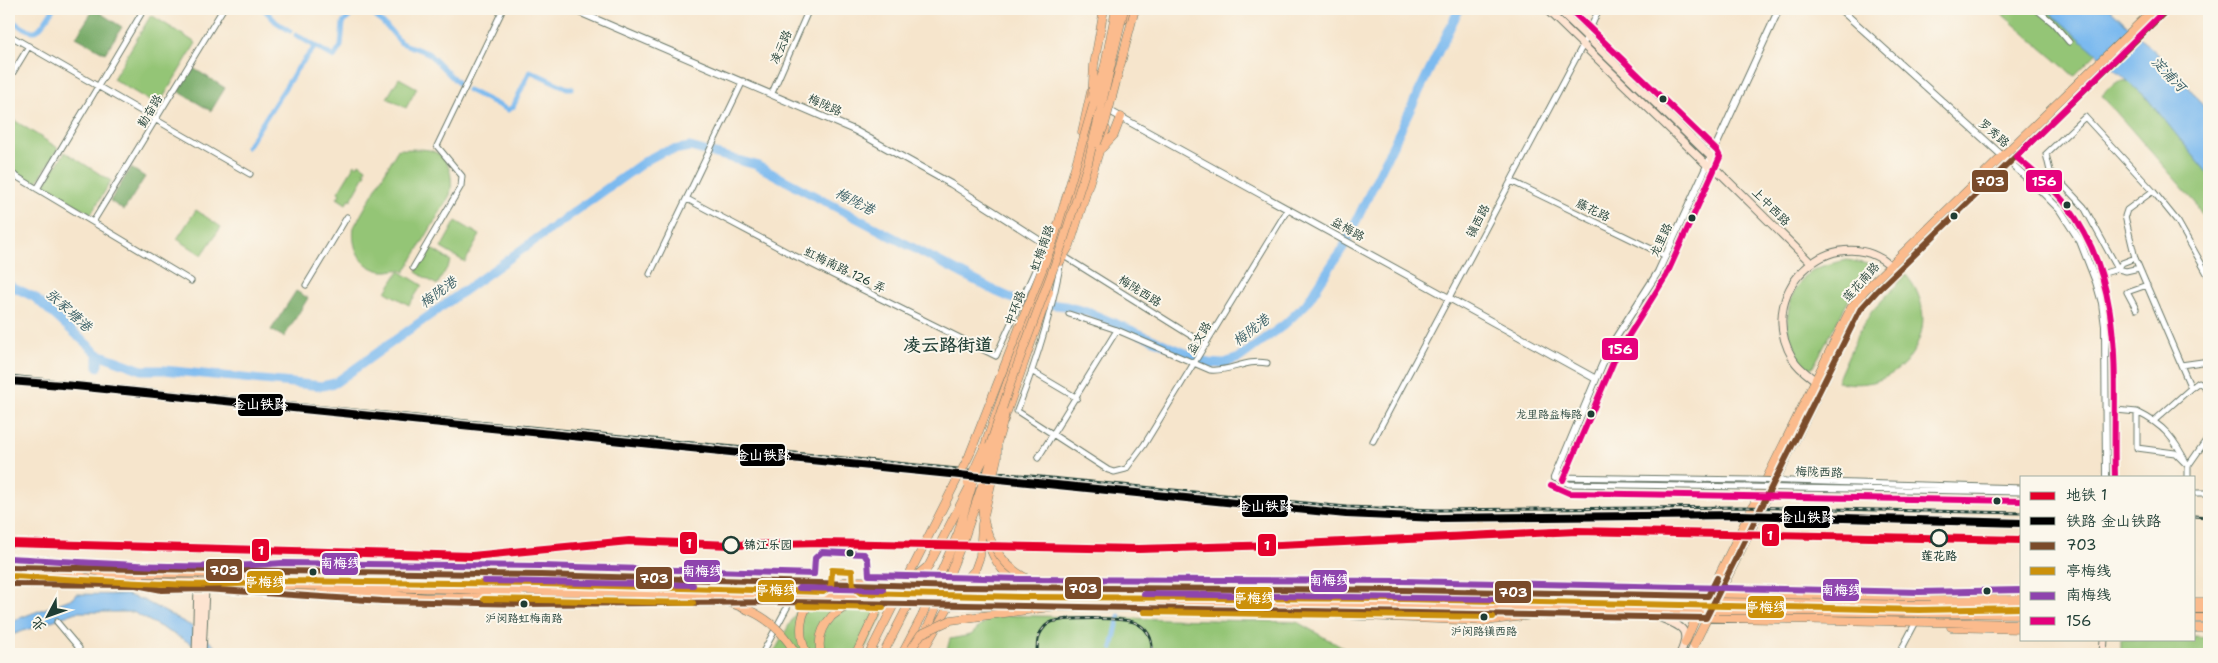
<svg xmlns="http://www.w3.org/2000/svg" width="2218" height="663" font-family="'Shantell Sans','LXGW WenKai TC',sans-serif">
  <rect width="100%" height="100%" fill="#fbf7ec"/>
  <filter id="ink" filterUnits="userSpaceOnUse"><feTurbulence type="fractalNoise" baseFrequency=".02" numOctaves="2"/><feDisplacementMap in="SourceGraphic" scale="10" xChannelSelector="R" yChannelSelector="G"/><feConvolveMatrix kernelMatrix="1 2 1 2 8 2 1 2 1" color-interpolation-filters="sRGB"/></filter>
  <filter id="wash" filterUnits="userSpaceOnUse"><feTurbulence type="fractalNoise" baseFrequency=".0096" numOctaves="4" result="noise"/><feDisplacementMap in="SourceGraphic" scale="20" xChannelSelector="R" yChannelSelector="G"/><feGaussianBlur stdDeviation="1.12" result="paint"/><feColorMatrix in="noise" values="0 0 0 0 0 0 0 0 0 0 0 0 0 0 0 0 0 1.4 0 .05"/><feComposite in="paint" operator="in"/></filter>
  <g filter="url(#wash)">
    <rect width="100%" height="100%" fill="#f6e5cc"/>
    <path fill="#94c576" stroke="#5a8155" d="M1996 9H2046L2097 53 2074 76Z
      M151 15 196 43 158 106 113 79Z
      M399 78 417 88 406 108 387 98Z
      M2119 81H2128L2146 97 2209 175V228L2195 202 2102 96 2107 89Z
      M9 117 58 148 36 184 9 167Z
      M398 149C408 150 420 148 429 150 450 155 454 178 450 195L405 272C397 267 392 272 383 271 360 268 351 247 354 227Z
      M65 152 111 181 91 214 44 185Z
      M359 163 366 168 364 172 366 173 351 200 349 199 346 204 337 198 340 194 338 192 355 164 357 166Z
      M196 210 221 227 202 255 177 239Z
      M456 221 480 235 465 262 441 248Z
      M430 248 451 261 437 285 416 272Z
      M1847 260 1879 266 1850 298 1813 367 1804 368C1799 360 1793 350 1790 340 1783 318 1790 287 1810 272 1820 265 1835 263 1847 260Z
      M399 271 422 285 409 305 386 292Z
      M1906 275C1950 326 1901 399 1837 381L1857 336 1872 311Z
      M798 609H886L862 654H773Z
      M992 615 1297 622 1352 653 946 654 950 639 971 635Z
      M2194 637 2209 638V654H2121V639H2194Z"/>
    <path fill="#77aa67" stroke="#4b744e" d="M94 9 122 27 105 53 76 37Z
      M193 68 225 88 211 111 178 91Z
      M131 168 145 177 124 210 110 201Z
      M296 291 308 298 284 337 271 330Z"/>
    <path fill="#7cbaef" stroke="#4e7c92" d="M2046 9H2110L2179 74 2209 114V175L2146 97Z
      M76 594 127 595 143 600 195 628 223 654H204L190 643 133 612H77L9 636V622L73 598Z"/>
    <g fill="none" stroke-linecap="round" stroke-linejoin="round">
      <path stroke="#7cbaef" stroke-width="5" d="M264 9 276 22 290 31
        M9 19C37 36 35 37 53 9
        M296 35 334 57 341 46 343 23 355 11 371 12 390 30 401 43 428 53 461 86
        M468 90 508 110 513 107 530 71 567 88H572
        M247 147 297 69 315 47
        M1112 648 1119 616"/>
      <path stroke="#7cbaef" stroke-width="9" d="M9 285 34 297 98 354V367
        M98 354 142 370H164L322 386 335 383 647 160 662 152 690 147 756 165 995 291 1018 301 1066 306 1090 313 1209 363 1222 364 1239 358 1284 325 1306 304 1344 246 1459 9"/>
    </g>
  </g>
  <g filter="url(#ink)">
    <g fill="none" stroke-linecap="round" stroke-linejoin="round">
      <g stroke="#6a7869" stroke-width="7">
        <path id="minor" d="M2036 9 2053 23 2069 42
          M9 35 250 174
          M9 79 29 46
          M772 93 809 9
          M9 172 191 281
          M1511 181 1666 256
          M37 189 144 9
          M2153 191 2127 210 2125 216 2135 258 2181 365 2209 361
          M687 199 789 253 996 356 1041 257 1047 249
          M93 222 223 9
          M2135 258 2122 263 2118 269 2126 271 2139 268
          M413 268 461 186 462 176 437 146 503 9
          M650 274 743 81
          M2094 276 2118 269 2084 207 2050 171 2046 154 2085 117 2153 191 2178 222 2209 277
          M306 285 347 217
          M2136 309 2127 292 2147 285
          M1069 314 1117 330 1210 370C1231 372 1245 359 1267 363
          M1206 345 1062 255C1053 309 1037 360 1017 411L1108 470 1114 472 1126 469 1144 445 1288 209
          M1033 372 1077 398
          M2191 388 2199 382 2209 391
          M2105 409 2137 412V448L2175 453 2188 466V477
          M2137 412C2164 425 2175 439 2188 466L2209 436
          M2155 420 2191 388 2181 365
          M1373 441 1583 45 1599 9
          M1038 458 1117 330
          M1555 477 1751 480
          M1558 479 1569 484 1746 487
          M1790 481 2022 488
          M1793 488 2022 492
          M2194 493H2209
          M57 622 79 648 73 654
          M762 654 790 602
          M1899 654 1917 620"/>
      </g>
      <g stroke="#6a7869" stroke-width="8">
        <path id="tertiary" d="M572 9 854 130 951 184 1053 249
          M1840 9 2038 188 2060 210 2080 241 2096 282 2102 303 2105 326 2106 477
          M1106 109 1596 379
          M1555 477 1602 365 1615 339 1658 272 1779 9"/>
      </g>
      <g stroke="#6a7869" stroke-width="9">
        <path id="secondary" d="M1546 9 1708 166 1716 169
          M1558 9 1711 157 1716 169 1810 262
          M1815 380C1807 374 1798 368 1793 359 1750 287 1842 212 1897 272
          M201 570 205 589 202 654
          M1658 617C1681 626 1692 628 1680 654
          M196 654 198 585
          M1690 654 1694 645
          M2103 654 2104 639"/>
      </g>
      <g stroke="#6a7869" stroke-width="9">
        <path id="primary" d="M1123 20 1131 9
          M1082 132 1091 92
          M1102 148 1114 135 1121 117
          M1060 262 1070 245 1106 129
          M1004 420 1049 292
          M984 448 1073 195 1098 101
          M984 531C991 556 1000 571 1021 588
          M9 567 48 568
          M87 567 271 571
          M43 568 71 567
          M407 574 541 575 841 584
          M9 584H89
          M136 585 162 590 205 589 382 601 522 604 790 602 1033 607
          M639 587 664 589
          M1012 588 1402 590 1476 593 1829 598 1919 601 2022 599
          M286 589H312
          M1707 599 1851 308 1864 291 2154 9
          M2194 602H2209
          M1060 607 1523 614
          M1535 614 2022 624
          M1951 627 2022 629
          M2194 628H2209
          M1685 643 1697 615
          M1694 645 1860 310 1877 291 2168 9
          M856 654 881 602
          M902 654 922 616
          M913 654 931 620
          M921 654 960 587"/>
      </g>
      <g stroke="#6a7869" stroke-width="9">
        <path id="trunk" d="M9 571 96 573
          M520 597 598 599 616 603
          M1931 605 2022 606
          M2194 609H2209
          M1931 613 2022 614
          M2194 618H2209
          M821 654C817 639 822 627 832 616"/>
      </g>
      <use href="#minor" stroke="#fff" stroke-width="5"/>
      <use href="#tertiary" stroke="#fff" stroke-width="6"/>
      <use href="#secondary" stroke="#fde4d1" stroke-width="7"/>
      <use href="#primary" stroke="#fbbb8d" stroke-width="8"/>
      <use href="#trunk" stroke="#fbbb8d" stroke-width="8"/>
      <g stroke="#1f3d34" stroke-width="3">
        <path id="rail" d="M9 376 1346 507 1437 510 1740 507 2022 513
          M2194 516 2209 517
          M1037 654C1037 646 1037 636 1043 629 1045 625 1052 621 1056 621 1071 618 1123 617 1136 623 1149 629 1153 641 1152 654"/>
      </g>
      <use href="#rail" stroke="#fbf7ec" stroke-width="1" stroke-dasharray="4" stroke-linecap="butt"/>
      <g stroke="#6a7869" stroke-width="7" stroke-linecap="butt">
        <path id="minor-bridge" d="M1751 480 1790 481
          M1746 487 1793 488"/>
      </g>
      <g stroke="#6a7869" stroke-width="9" stroke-linecap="butt">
        <path id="primary-bridge" d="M968 483 984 448
          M905 585 927 567
          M959 587 975 570 980 556 982 524 997 458V445
          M664 589H705
          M922 616 958 533 972 486
          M931 620 965 536 982 485"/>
      </g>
      <g stroke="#6a7869" stroke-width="9" stroke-linecap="butt">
        <path id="trunk-bridge" d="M1092 98 1094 65 1104 9
          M1097 143 1105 124 1135 9
          M1005 413C1000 441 983 476 982 503 982 533 1000 566 1028 579 1038 584 1050 586 1061 590
          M9 559 47 560 105 573 262 574 911 591 1931 605
          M263 573 273 568 346 566 513 568 541 575
          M9 579 909 599 1931 613
          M830 588 843 582 860 581 1017 587
          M321 589 334 592 433 598 520 597
          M712 597C750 609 775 617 796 654
          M1312 609 1338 615 1486 621 1540 614
          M832 616 842 609 864 601
          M807 654C798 636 798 610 816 598
          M869 654 969 456 1053 242 1105 65 1116 9
          M883 654 988 451 1010 385 1062 245 1088 163 1124 9
          M908 654 921 634 951 620 1066 605"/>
      </g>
      <use href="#minor-bridge" stroke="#fff" stroke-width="5"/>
      <use href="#primary-bridge" stroke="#fbbb8d" stroke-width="8"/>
      <use href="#trunk-bridge" stroke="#fbbb8d" stroke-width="8"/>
      <g stroke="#fbf7ec" stroke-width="10">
        <path id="bus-1" d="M9 567 541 575 960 587 1402 590 1708 596 1717 578
          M9 584 136 585 162 590 205 589 382 601 522 604 790 602 1706 618 1860 310 1877 291 2168 9"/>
      </g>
      <g stroke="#fbf7ec" stroke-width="10">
        <path id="bus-2" d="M9 576C100 580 191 590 282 581L541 584 823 592 831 586 832 570 852 571 853 587 861 593 1021 597 1402 599 1919 610 2022 608
          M484 599 693 603
          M799 606 883 608
          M1144 612 1493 617"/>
      </g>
      <g stroke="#fbf7ec" stroke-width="10">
        <path id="bus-3" d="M9 558C102 563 189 571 282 563L541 566 814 574 815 558 822 552 864 554 868 560 869 575 1021 579 1402 581 1919 592 2022 590
          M484 581 693 585
          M799 588 883 590
          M1144 594 1493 599"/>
      </g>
      <g stroke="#fbf7ec" stroke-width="10">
        <path id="bus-4" d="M2115 477C2112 383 2128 288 2068 207 2054 188 2034 172 2016 157L2160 15
          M1563 480 1616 356 1666 276 1720 157 1717 151 1570 9
          M1551 485 1569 493 2022 501"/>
      </g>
      <use href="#bus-1" stroke="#7a4b2a" stroke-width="6"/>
      <use href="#bus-2" stroke="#cc910a" stroke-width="6"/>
      <use href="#bus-3" stroke="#8e44ad" stroke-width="6"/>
      <use href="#bus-4" stroke="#e5007d" stroke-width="6"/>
      <g stroke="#fbf7ec" stroke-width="11">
        <path id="rail-1" d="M9 381 75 386 1346 514 1437 518 1740 515 2022 523"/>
      </g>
      <use href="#rail-1" stroke="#000" stroke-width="8"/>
      <g stroke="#fbf7ec" stroke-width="11">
        <path id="metro-1" d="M9 543 472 556 629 541 731 545 821 543 1139 549 1280 545 1577 531 2022 540"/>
      </g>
      <use href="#metro-1" stroke="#e4002b" stroke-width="8"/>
    </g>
  </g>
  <g fill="#1f3d34" stroke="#fbf7ec" stroke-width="2">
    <circle cx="1663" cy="99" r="4.5"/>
    <circle cx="2067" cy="205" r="4.5"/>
    <circle cx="1954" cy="216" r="4.5"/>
    <circle cx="1692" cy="218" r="4.5"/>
    <circle cx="1591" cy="414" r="4.5"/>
    <circle cx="1997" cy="501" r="4.5"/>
    <circle cx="850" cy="553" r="4.5"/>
    <circle cx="313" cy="572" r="4.5"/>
    <circle cx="1987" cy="591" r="4.5"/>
    <circle cx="524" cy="604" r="4.5"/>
    <circle cx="1484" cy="617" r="4.5"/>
  </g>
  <g fill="#fbf7ec" stroke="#1f3d34" stroke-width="2.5">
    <circle cx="1939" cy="538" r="8"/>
    <circle cx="731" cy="545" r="8"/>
  </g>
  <g text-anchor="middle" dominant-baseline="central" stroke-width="4" stroke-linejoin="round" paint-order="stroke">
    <g font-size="11" fill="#1f3d34" stroke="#fbf7ec">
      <text x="1582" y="414" text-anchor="end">龙里路益梅路</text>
      <text x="524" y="618">沪闵路虹梅南路</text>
      <text x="1484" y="631">沪闵路镇西路</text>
    </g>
    <g font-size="12" fill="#1f3d34" stroke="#fbf7ec">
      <text transform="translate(781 47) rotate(-66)">凌云路</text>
      <text transform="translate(825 105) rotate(24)">梅陇路</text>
      <text transform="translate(150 111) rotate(-59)">勤奋路</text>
      <text transform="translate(1994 133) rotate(41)">罗秀路</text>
      <text transform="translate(1771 207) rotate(45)">上中西路</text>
      <text transform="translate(1593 210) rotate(26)">藤花路</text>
      <text transform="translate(1478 221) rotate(-62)">镇西路</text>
      <text transform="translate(1348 229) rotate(29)">益梅路</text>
      <text transform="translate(1661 240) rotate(-65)">龙里路</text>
      <text transform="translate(1042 248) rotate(-70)">虹梅南路</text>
      <text transform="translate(845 270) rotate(26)">虹梅南路 126 弄</text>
      <text transform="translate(1861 282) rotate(-48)">莲花南路</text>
      <text transform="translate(1140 291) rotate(32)">梅陇西路</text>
      <text transform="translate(1015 308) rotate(-69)">中环路</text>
      <text transform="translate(1199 338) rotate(-59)">益文路</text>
      <text transform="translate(1819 472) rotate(2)">梅陇西路</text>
    </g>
    <g font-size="12" font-weight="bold" fill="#1f3d34" stroke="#fbf7ec" text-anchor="start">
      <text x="744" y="545">锦江乐园</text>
      <text x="1939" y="556" text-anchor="middle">莲花路</text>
    </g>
    <g font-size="14" font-style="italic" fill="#365c63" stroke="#fbf7ec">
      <text transform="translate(2169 74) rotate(46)">淀浦河</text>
      <text transform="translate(855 201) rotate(27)">梅陇港</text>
      <text transform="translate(438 292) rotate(-36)">梅陇港</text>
      <text transform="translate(69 310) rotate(42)">张家塘港</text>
      <text transform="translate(1251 330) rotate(-38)">梅陇港</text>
    </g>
    <g font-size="18" font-weight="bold" fill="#1f3d34" stroke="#fbf7ec">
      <text x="948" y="345">凌云路街道</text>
    </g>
  </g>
  <g stroke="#fbf7ec" stroke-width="2">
    <rect x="1971" y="169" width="38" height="24" rx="5" fill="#7a4b2a"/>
    <rect x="2025" y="169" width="38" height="24" rx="5" fill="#e5007d"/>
    <rect x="1601" y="337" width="38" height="24" rx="5" fill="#e5007d"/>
    <rect x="237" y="393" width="47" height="24" rx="5" fill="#000"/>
    <rect x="739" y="443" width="47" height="24" rx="5" fill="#000"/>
    <rect x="1241" y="494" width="48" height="24" rx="5" fill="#000"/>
    <rect x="1783" y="505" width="48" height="24" rx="5" fill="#000"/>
    <rect x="1761" y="523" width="19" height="24" rx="5" fill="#e4002b"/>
    <rect x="679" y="531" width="19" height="24" rx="5" fill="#e4002b"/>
    <rect x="1257" y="533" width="20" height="24" rx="5" fill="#e4002b"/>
    <rect x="251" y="538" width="19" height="24" rx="5" fill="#e4002b"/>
    <rect x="321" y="552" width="38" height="24" rx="5" fill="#8e44ad"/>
    <rect x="205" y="558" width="38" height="24" rx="5" fill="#7a4b2a"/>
    <rect x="683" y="559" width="38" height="24" rx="5" fill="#8e44ad"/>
    <rect x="635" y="566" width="38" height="24" rx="5" fill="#7a4b2a"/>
    <rect x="1310" y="569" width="38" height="24" rx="5" fill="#8e44ad"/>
    <rect x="246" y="570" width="38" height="24" rx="5" fill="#cc910a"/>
    <rect x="1064" y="576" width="38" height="24" rx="5" fill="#7a4b2a"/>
    <rect x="1822" y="578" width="38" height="24" rx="5" fill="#8e44ad"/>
    <rect x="757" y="579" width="38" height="24" rx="5" fill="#cc910a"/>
    <rect x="1494" y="580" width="38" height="24" rx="5" fill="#7a4b2a"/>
    <rect x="1235" y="586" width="38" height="24" rx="5" fill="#cc910a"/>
    <rect x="1747" y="595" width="38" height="24" rx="5" fill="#cc910a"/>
  </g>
  <g font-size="14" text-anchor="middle" font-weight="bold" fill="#fff">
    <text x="1990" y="186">703</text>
    <text x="2044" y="186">156</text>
    <text x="1620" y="354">156</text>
    <text x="260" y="409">金山铁路</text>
    <text x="763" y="460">金山铁路</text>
    <text x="1265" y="511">金山铁路</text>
    <text x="1807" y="522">金山铁路</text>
    <text x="1770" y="540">1</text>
    <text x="689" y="548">1</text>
    <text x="1267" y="550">1</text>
    <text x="261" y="555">1</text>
    <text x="340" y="568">南梅线</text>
    <text x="224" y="575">703</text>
    <text x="702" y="576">南梅线</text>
    <text x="654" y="583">703</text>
    <text x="1329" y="585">南梅线</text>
    <text x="265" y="587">亭梅线</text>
    <text x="1083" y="593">703</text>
    <text x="1841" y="595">南梅线</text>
    <text x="776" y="595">亭梅线</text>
    <text x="1513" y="597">703</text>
    <text x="1254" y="603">亭梅线</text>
    <text x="1766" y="612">亭梅线</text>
  </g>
  <rect width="2218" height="663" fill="none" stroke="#fbf7ec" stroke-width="30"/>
  <rect x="2020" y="476" width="175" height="165" fill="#fbf7ec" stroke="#a3ada2"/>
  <rect x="2030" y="492" width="25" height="8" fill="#e4002b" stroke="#a3ada2"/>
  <text x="2066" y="500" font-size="15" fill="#1f3d34">地铁 1</text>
  <rect x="2030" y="517" width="25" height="8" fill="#000000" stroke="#a3ada2"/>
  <text x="2066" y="526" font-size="15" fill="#1f3d34">铁路 金山铁路</text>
  <rect x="2030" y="542" width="25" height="8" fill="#7a4b2a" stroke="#a3ada2"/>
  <text x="2066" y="550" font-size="15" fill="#1f3d34">703</text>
  <rect x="2030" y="567" width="25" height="8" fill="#cc910a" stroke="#a3ada2"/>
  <text x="2066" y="576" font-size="15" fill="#1f3d34">亭梅线</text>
  <rect x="2030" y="592" width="25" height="8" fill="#8e44ad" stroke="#a3ada2"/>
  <text x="2066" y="600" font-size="15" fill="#1f3d34">南梅线</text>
  <rect x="2030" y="617" width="25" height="8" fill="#e5007d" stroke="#a3ada2"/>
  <text x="2066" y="626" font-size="15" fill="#1f3d34">156</text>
  <g transform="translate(48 616) rotate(229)" stroke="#fbf7ec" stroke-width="4" paint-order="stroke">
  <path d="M0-4L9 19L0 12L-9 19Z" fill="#1f3d34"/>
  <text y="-8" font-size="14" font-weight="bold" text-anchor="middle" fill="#1f3d34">北</text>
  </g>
</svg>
